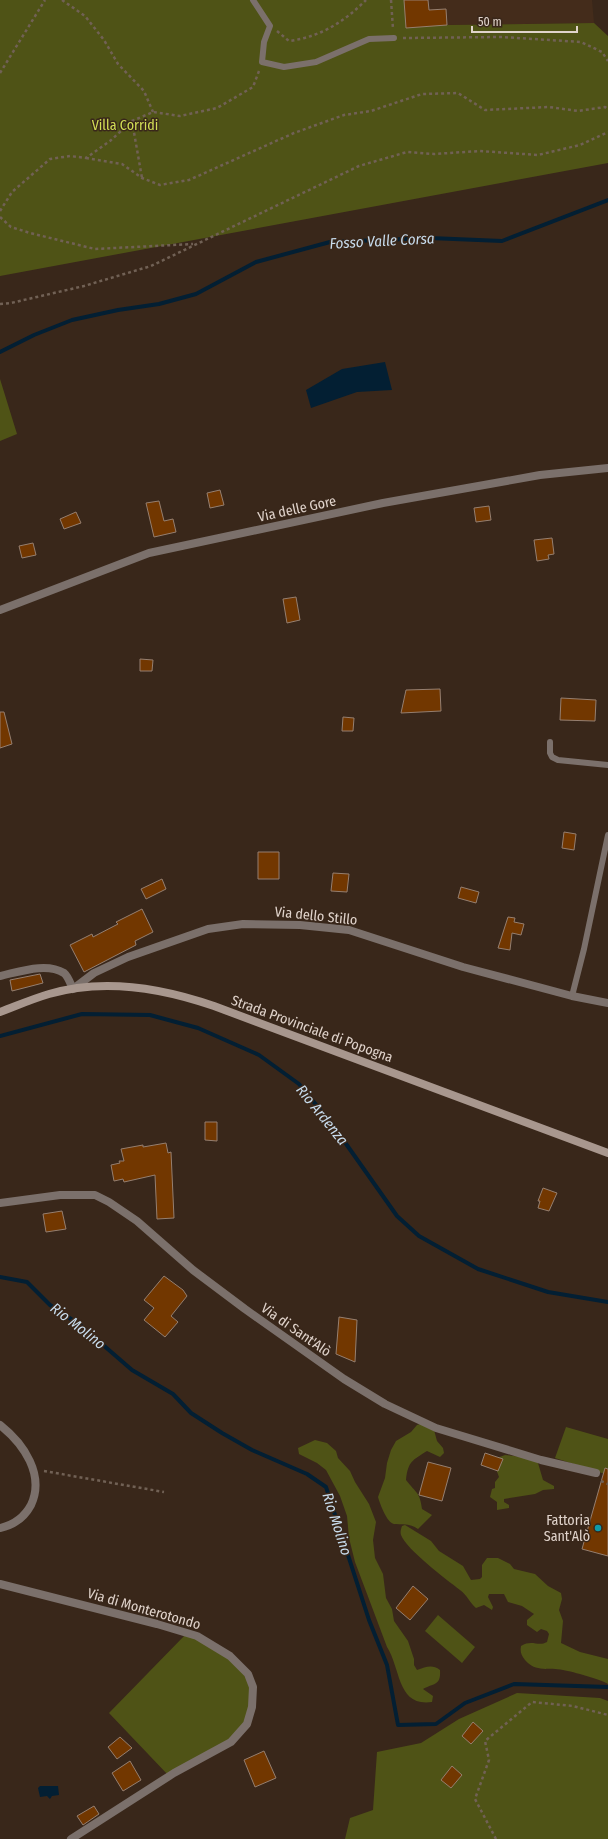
<svg xmlns="http://www.w3.org/2000/svg" width="608" height="1839" font-family="'Fira Sans Condensed',sans-serif">
  <rect width="100%" height="100%" fill="#39271a"/>
  <path fill="#442c1b" d="M399 0H592L594 23 447 25Z"/>
  <path fill="#4f5316" d="M0 0H404L447 25 594 23 608 36V163L0 276Z
    M0 379 17 434 0 441Z
    M420 1424 434 1430 437 1441 443 1448 444 1453 440 1457 427 1451C413 1460 408 1461 406 1480 416 1493 420 1492 422 1509L432 1515 418 1529C409 1523 403 1525 394 1524 387 1523 380 1504 378 1497L385 1478 387 1463 391 1450 396 1441 411 1432 417 1425Z
    M566 1427 608 1439V1475L555 1458Z
    M315 1440 327 1443 336 1451 338 1458 350 1471 355 1482 369 1504 376 1522 373 1540 375 1558 383 1574 386 1598 392 1609 394 1621 408 1641 414 1659V1665L417 1670C426 1667 432 1664 440 1670 441 1686 434 1683 423 1689L433 1696 432 1702C397 1707 401 1669 387 1647L355 1562 349 1538 347 1516 340 1496 326 1470 317 1463 299 1454 298 1448Z
    M505 1455 530 1458 538 1463 543 1480 554 1486V1489L543 1490 535 1494 504 1499V1502L509 1505V1508L497 1510V1502L490 1497 492 1489 495 1488V1482L499 1477 495 1466 497 1458Z
    M405 1525 431 1541 439 1551 463 1566 471 1580 480 1579 482 1577V1565L487 1558H498L510 1564 514 1569 535 1574 548 1586 561 1593 562 1599 559 1610 563 1621 561 1643 580 1652 608 1659V1684C600 1679 574 1672 563 1670 549 1667 536 1673 525 1660 521 1655 520 1652 521 1646 532 1639 538 1647 547 1642L549 1634 547 1631 541 1629 537 1632 527 1625V1620L534 1614 522 1606 508 1602 504 1594H489L488 1597 493 1607 492 1610 484 1605 476 1608C470 1603 467 1595 460 1590 446 1579 407 1550 401 1535 400 1532 401 1529 402 1526Z
    M438 1615 475 1647 462 1663 425 1631Z
    M187 1633 230 1656 253 1687 247 1724 231 1742 169 1776 109 1713Z
    M517 1693 600 1698 608 1701V1839H345L350 1818 373 1810 377 1752 421 1743 459 1719Z"/>
  <path fill="#031f33" d="M385 362 392 390 357 392 311 408 306 390 342 369Z
    M40 1786H58L59 1795 52 1796 50 1799 47 1796 40 1797 38 1788Z"/>
  <g fill="none" stroke-linecap="round" stroke-linejoin="round">
    <path stroke="#031f33" stroke-width="4" d="M0 352 34 335 72 320 118 310 159 304 196 294 256 262 330 242 430 238 502 241 608 200
      M0 1036 82 1014 150 1015 198 1028 259 1055 299 1084 332 1124 397 1216 419 1236 478 1269 548 1292 608 1302
      M0 1277 27 1282 50 1305 80 1325 132 1370 173 1394 191 1413 222 1433 252 1450 307 1474 326 1487 369 1620 387 1665 398 1725 436 1724 465 1703 514 1684 608 1687"/>
  </g>
  <path fill="#723700" stroke="#957f70" d="M404 0H428L429 10 446 9 447 25 406 28Z
    M220 490 224 505 210 508 207 493Z
    M159 501 164 521 173 519 176 532 154 537 146 503Z
    M489 506 491 520 476 522 474 508Z
    M76 512 81 523 64 529 60 519Z
    M552 538 554 554 548 555 549 559 537 561 534 540Z
    M33 543 36 555 22 558 19 546Z
    M296 597 300 620 287 623 283 599Z
    M140 659 153 660 152 671H140Z
    M440 689 441 711 401 713 406 690Z
    M561 698 596 700 595 721 560 720Z
    M0 712H4L12 744 0 748Z
    M343 717 354 718 353 731H342Z
    M564 832 576 834 574 850 562 848Z
    M258 852H279V879H258Z
    M333 873 349 874 347 892 331 891Z
    M162 879 166 889 146 899 141 889Z
    M461 887 479 892 476 903 458 898Z
    M142 909 153 932 135 941 136 945 84 972 70 945 92 934 93 937 118 924 116 922Z
    M508 917 515 918 514 922 524 924 521 935 512 933 510 950 498 948Z
    M40 974 43 983 12 991 10 980Z
    M205 1122H217V1141L205 1140Z
    M166 1143 168 1153 171 1152 174 1218 157 1219 155 1175 124 1182 123 1179 114 1181 111 1165 120 1163 119 1161H124L121 1149 143 1145V1147Z
    M543 1188 557 1193 549 1211 538 1208 540 1201H538Z
    M62 1211 66 1229 46 1232 43 1214Z
    M164 1276 183 1290 187 1296 171 1316 178 1322 165 1337 144 1320 154 1308 144 1300Z
    M339 1317 357 1320 355 1362 336 1354Z
    M485 1453 503 1459 498 1471 481 1465Z
    M428 1462 451 1468 442 1501 419 1495Z
    M605 1468 608 1469V1556L582 1549Z
    M413 1586 428 1599 410 1620 396 1608Z
    M473 1722 483 1731 471 1744 462 1736Z
    M120 1737 132 1748 117 1759 108 1747Z
    M264 1751 276 1778 255 1787 244 1760Z
    M130 1761 141 1780 123 1791 112 1773Z
    M452 1766 462 1775 451 1788 441 1780Z
    M94 1806 99 1814 83 1825 77 1816Z"/>
  <g fill="none" stroke-linecap="round" stroke-linejoin="round">
    <path stroke="#716155" stroke-width="2.5" stroke-dasharray="3 3" stroke-linecap="butt" d="M62 0 85 16 104 40 118 64 144 91 153 112
      M391 0 393 29
      M277 31 289 41C320 37 344 22 366 0
      M403 38 502 37 581 42 602 52 608 61
      M0 73 45 0
      M132 121 142 178
      M86 158 122 164 142 178 160 185 189 180 294 133 344 115 371 111 422 94 458 93 485 110 549 107 578 111 605 107 608 109
      M0 211 12 192 50 159 70 156 86 158 110 141 132 121 153 112 180 116 217 108 253 87 259 71
      M0 217 11 227 30 233 95 249 193 244
      M0 304 11 303 84 286 151 266 359 166 407 152 434 154 480 151 538 155 580 145 608 132
      M44 1471 164 1492
      M601 1481 608 1484
      M496 1839 475 1799 489 1760 485 1741 532 1702 573 1706 608 1715"/>
    <path stroke="#7b706b" stroke-width="6" d="M253 0 270 26 264 42 262 62 284 67 316 62 369 39 394 38
      M550 742V753L552 757 558 760 608 765
      M572 996 584 949 608 835"/>
    <path stroke="#7b706b" stroke-width="8" d="M0 610 149 553 383 503 540 475 608 468
      M0 976C19 972 46 962 64 973 68 976 71 985 73 989L94 973 128 957 208 929 243 924 300 925 349 930 463 967 572 996 608 1003
      M0 1203 60 1195H95L109 1202 137 1221 193 1270 245 1309 344 1379 385 1404 436 1428 541 1460 596 1473
      M0 1425C24 1444 45 1475 31 1505 24 1518 14 1525 0 1528
      M0 1584 157 1624 197 1636 230 1656 248 1674 253 1687 252 1707 247 1724 231 1742 174 1773 71 1839"/>
    <path stroke="#a8978e" stroke-width="8" d="M0 1012C16 1006 32 999 49 994 103 978 162 988 214 1006L608 1153"/>
  </g>
  <circle fill="#0f9aa8" stroke="#39271a" stroke-width="1.5" cx="598" cy="1528" r="4"/>
  <g text-anchor="middle" dominant-baseline="central" stroke-width="3" stroke-linejoin="round" paint-order="stroke">
    <g font-size="14" fill="#d2de55" stroke="#39271a">
      <text x="125" y="125">Villa Corridi</text>
    </g>
    <g font-size="14" fill="#e0d3cb" stroke="#39271a">
      <text transform="translate(297 509) rotate(-12)">Via delle Gore</text>
      <text transform="translate(316 916) rotate(6)">Via dello Stillo</text>
      <text transform="translate(312 1029) rotate(20)">Strada Provinciale di Popogna</text>
      <text transform="translate(296 1330) rotate(35)">Via di Sant'Alò</text>
      <text transform="translate(144 1609) rotate(16)">Via di Monterotondo</text>
    </g>
    <g font-size="14" fill="#e0d3cb" stroke="#39271a" text-anchor="end">
      <text x="590" y="1520">Fattoria<tspan x="590" dy="16">Sant'Alò</tspan></text>
    </g>
    <g font-size="15" font-style="italic" fill="#c8dced" stroke="#39271a">
      <text transform="translate(382 241) rotate(-3)">Fosso Valle Corsa</text>
      <text transform="translate(322 1115) rotate(51)">Rio Ardenza</text>
      <text transform="translate(78 1326) rotate(38)">Rio Molino</text>
      <text transform="translate(337 1524) rotate(72)">Rio Molino</text>
    </g>
  </g>
  <path d="M472 26v6h105v-6" fill="none" stroke="#e0d3cb" stroke-width="2"/>
  <text x="478" y="26" font-size="12" fill="#e0d3cb" stroke="#39271a" stroke-width="3" paint-order="stroke">50 m</text>
</svg>
